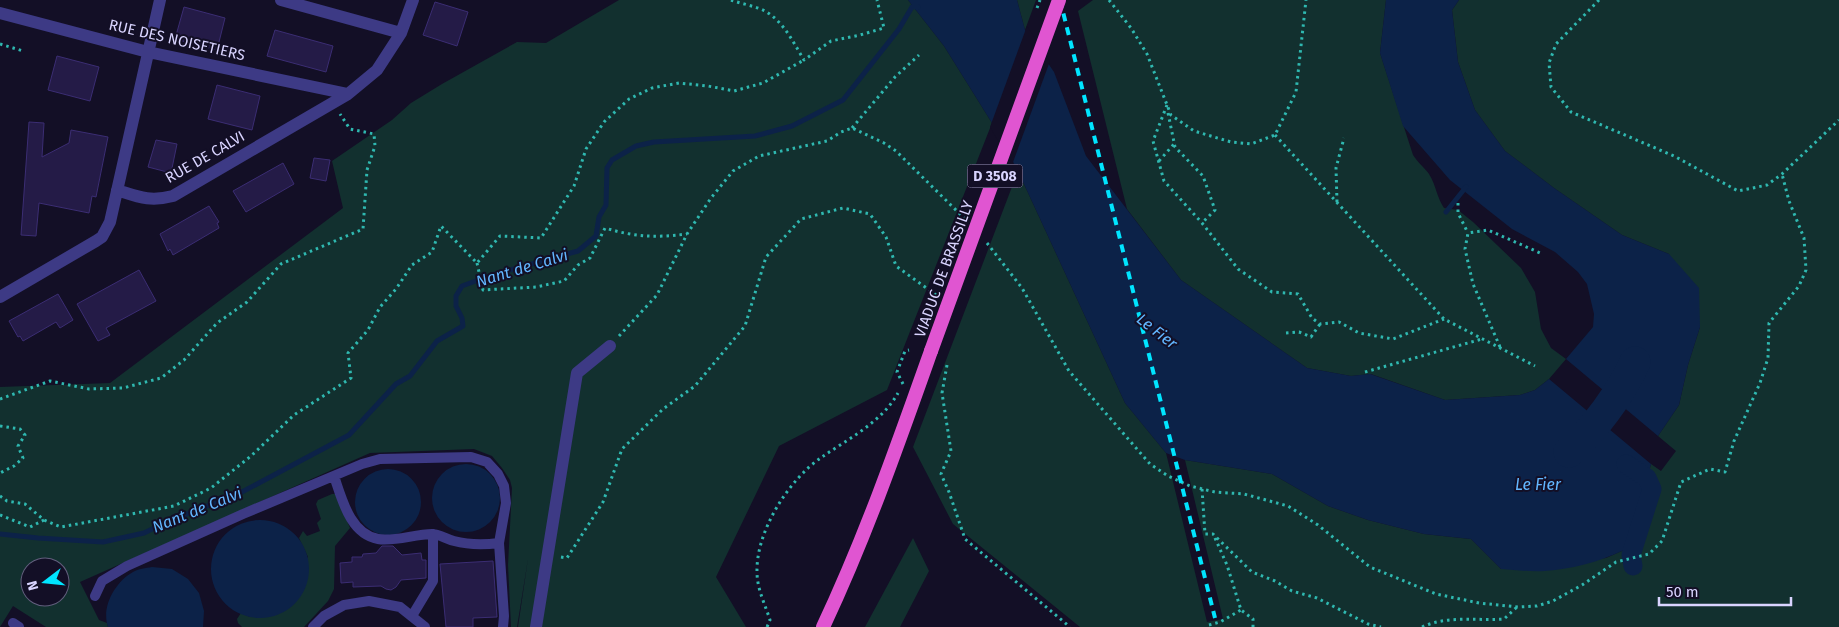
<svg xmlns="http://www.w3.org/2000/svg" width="1839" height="627" font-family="'Fira Sans',sans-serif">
  <rect width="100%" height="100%" fill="#130f26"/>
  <path fill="#12302f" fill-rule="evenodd" d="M619 0H908L944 46 992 123 887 390 779 446 716 577 746 627H518L528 559 517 627H511L508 565 512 488 510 480 502 468 492 456 474 449 370 453 80 582 99 620 107 623 108 627H46L13 606 0 627V387L110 383 343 208 332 161 392 120 411 103 442 84 517 42 546 43ZM30 567H60V597H30Z
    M1017 0H1036L1025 30Z
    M1093 0H1386L1380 53 1413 155C1418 163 1425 168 1429 174 1436 185 1437 198 1444 208L1458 210 1473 222 1521 268 1535 292 1541 329 1551 348 1566 359 1549 379 1535 390 1520 395 1445 400 1371 374 1351 376 1307 368 1181 280 1127 209 1078 11Z
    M1459 0H1839V627H1080L953 524 913 447 1018 171 1125 403 1166 453 1207 622 1223 619 1185 460 1272 474 1328 506 1368 520 1424 534 1471 539 1501 569 1606 558 1624 550 1643 495 1651 464 1661 471 1676 451 1658 436 1679 405 1688 365 1700 327 1669 254 1622 235 1554 188 1505 151 1475 110 1458 62 1452 10Z
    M332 494H336L350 528 335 546 334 589 328 601 304 627H242L238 623 237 619 241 613 250 617 308 557 299 538 303 531 307 536 320 531 317 523 321 519 316 504 318 500Z
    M913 538 929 571 900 627H865Z"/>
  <path fill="#0c2248" d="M908 0H1017L1025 30 1054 72 1086 156 1181 280 1307 368 1351 376 1370 374 1445 400 1520 395 1535 390 1549 379 1651 464 1643 495 1624 550C1599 562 1572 569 1545 571 1530 572 1515 570 1501 569L1471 539 1424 534 1368 520 1328 506 1272 474 1185 460 1166 453 1125 403 1018 171 992 123 944 46Z
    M1386 0H1459L1452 10 1458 62 1475 110 1505 151 1554 188 1622 235 1669 254 1699 288 1700 327 1688 365 1679 405 1658 436 1566 359 1593 327 1594 314 1587 284 1578 272 1555 252 1512 229 1450 180 1403 126 1380 53Z
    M432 498a34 34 0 1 1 68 0a34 34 0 1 1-68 0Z
    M355 502a33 33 0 1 1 66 0a33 33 0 1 1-66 0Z
    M211 569a49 49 0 1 1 98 0a49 49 0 1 1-98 0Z
    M152 567 172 569 188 579 199 593 204 611 203 627H108C101 607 115 582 133 572 138 569 146 568 152 567Z"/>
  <path fill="#130f26" d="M1027 26 1050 61 1012 165 990 127Z"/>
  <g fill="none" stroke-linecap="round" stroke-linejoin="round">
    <path stroke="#0c2248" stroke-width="5" d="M1446 212 1466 187
      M0 534 38 538 103 542 144 533 169 521 240 493 349 435 396 384 410 376 437 341 463 326 462 318 456 306V296L462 286 492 275 578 251 596 236 599 217 606 205 607 168 612 160 636 146 654 142 755 136 792 126 843 100 899 29 912 7H918"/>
    <path stroke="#0c2248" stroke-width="19" d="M1626 464 1647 478 1652 489 1631 555 1633 566"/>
    <path stroke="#0c2248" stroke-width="31" d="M1569 452C1593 431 1622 392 1635 362"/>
  </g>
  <path fill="#241b47" stroke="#3b2d73" d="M435 2 468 12 457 46 423 35Z
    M184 7 225 18 217 50 175 39Z
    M275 30 333 46 326 72 267 56Z
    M57 56 99 67 90 101 48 90Z
    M217 85 260 96 252 130 208 119Z
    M29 122 44 123 42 157 69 143 71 130 108 137 96 197 92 196 89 213 39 203 36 236 21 235Z
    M156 140 177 144 171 173 148 167Z
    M314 158 330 160 326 181 310 178Z
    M283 163 294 184 246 212 233 191Z
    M209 206 219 222 217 223 219 228 173 255 170 249 168 251 160 234Z
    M139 270 156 301 106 328 110 335 98 341 77 304Z
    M58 294 73 320 60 328 56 322 23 341 20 336 18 337 9 321Z
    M382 546H393L402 555 421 553 422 560H426V578L401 580 396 587 391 590 386 589 381 586 353 587V582L341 583 340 563 352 562V557H362L363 554 376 553Z
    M493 561 497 617 473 618V627H446L440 564Z"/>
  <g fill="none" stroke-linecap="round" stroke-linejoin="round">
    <path stroke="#2fb8b0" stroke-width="3" stroke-dasharray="2.5 4" stroke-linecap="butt" d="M731 0C742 4 755 6 765 11 784 22 793 42 804 60L831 41 860 35 884 28 877 0
      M1109 0 1131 28 1147 54 1171 115 1194 131 1231 142 1251 144 1275 135 1296 92 1306 0
      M1599 0 1556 44 1549 63 1551 87 1571 112 1674 156 1738 191 1767 185 1782 174 1839 120
      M0 44 23 51
      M1167 105 1153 141 1164 181 1202 223 1238 269 1272 292 1298 294 1312 318 1320 324 1339 322 1359 333 1393 339 1444 319
      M1168 113 1175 147 1203 176 1215 210 1202 223
      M852 128 895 77 919 55
      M1275 135 1444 319 1535 366
      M1159 161 1174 144
      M1337 202 1336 168 1344 138
      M1458 203V213L1468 233
      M987 243 1022 288 1069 371 1150 464 1168 476 1190 486 1215 492 1244 494 1288 506 1318 525 1370 567 1436 594 1479 603 1518 607 1537 606 1553 601 1582 585 1616 562 1649 554 1662 541 1681 482 1710 469 1725 472 1734 441 1760 383 1768 358 1769 323 1799 286 1806 270 1804 238 1789 201 1782 174
      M477 263 483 290 536 287 564 281 578 265 590 258 605 228C635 237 655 238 687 234
      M1286 333 1299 332 1311 337 1320 324
      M619 336 657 295 687 234 711 198 733 171 759 156 827 141 841 132 852 128 884 143 896 151 964 218
      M1500 347 1473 284 1465 249 1468 233 1488 230 1540 253
      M947 365 942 393 951 451 941 474 949 492 965 539 1070 627
      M1365 372 1482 339
      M903 384 897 372 905 351 909 350
      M0 399 50 381 89 389 123 388 161 378 184 360 217 323 247 302 281 264 363 229 367 170 375 146 374 134 350 129 340 114
      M0 426 20 429 25 435 18 446 23 458 14 466 0 473
      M1202 489 1205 534H1213L1252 572 1275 581 1292 591 1317 598 1368 624 1381 627
      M0 496 7 501 25 504 44 520 61 527 174 506 211 488 251 456 294 415 351 378 348 353 368 330 380 307 396 289 412 265 432 252 441 226 477 263 500 236 541 238 574 186 586 149 604 122 629 99 652 88 679 83 708 86 734 91 763 83 804 60
      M0 515 30 527 44 520
      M1215 538 1227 565 1241 610 1253 619V627
      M561 557 567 558 603 502 622 449 663 409 695 386 745 326 766 257 801 219 843 208 870 214 886 237 896 266 936 295
      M1209 625 1220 622 1241 610
      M767 627 770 620C765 604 757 589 757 572 756 531 789 479 822 457 848 439 882 422 898 393
      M1422 627C1448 615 1477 621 1504 619L1517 607"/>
    <path stroke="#3d3a85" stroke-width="10" d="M334 476C342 499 350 534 378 539 394 542 415 534 432 534 439 534 446 539 454 541 469 545 483 545 499 543
      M95 596 102 581 127 566 243 514 362 464 380 459 471 457 487 462 498 474 504 486 506 503 499 543 504 616 503 627
      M412 616 433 581V534
      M13 623 19 627
      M313 627 324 616 344 605 369 601 400 607 425 627"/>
    <path stroke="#3d3a85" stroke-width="12" d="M281 0 401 33
      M0 13 148 52 348 94
      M117 190C139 197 150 202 173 196L348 94 377 70 401 33 413 0
      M0 297 96 241 102 237 110 222 160 0
      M536 627 577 373 610 346"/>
    <path stroke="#e055d1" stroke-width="14" d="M823 627C865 538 898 444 931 351"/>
    <path stroke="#00e5ff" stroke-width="4" stroke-dasharray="8 6" stroke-linecap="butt" d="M1060 0 1215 618"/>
    <path stroke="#2fb8b0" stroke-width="3" stroke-dasharray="2.5 4" stroke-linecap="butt" d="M1037 8 1040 0"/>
    <path stroke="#e055d1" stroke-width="14" d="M931 351 1059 0"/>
  </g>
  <g text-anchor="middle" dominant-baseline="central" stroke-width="4" stroke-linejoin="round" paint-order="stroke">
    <rect fill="#130f26" stroke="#9e99be" stroke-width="1" x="967.5" y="164.5" width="55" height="23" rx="4"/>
    <g font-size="14" font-weight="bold" fill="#d9d4ff">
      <text x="995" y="176">D 3508</text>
    </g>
    <g font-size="15" fill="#d9d4ff" stroke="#130f26">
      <text transform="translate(177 40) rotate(13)">RUE DES NOISETIERS</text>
      <text transform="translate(205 157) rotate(-30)">RUE DE CALVI</text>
      <text transform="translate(944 269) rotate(-70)">VIADUC DE BRASSILLY</text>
    </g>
    <g font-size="16" font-style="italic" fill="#62b6ff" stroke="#130f26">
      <text transform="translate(522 268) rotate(-17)">Nant de Calvi</text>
      <text transform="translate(1157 331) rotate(38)">Le Fier</text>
      <text x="1538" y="484">Le Fier</text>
      <text transform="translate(197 510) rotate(-22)">Nant de Calvi</text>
    </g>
  </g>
  <g transform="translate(45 582) rotate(254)"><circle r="24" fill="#130f26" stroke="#625e7d"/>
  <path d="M0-4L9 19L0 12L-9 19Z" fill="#00e5ff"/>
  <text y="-8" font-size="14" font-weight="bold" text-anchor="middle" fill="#d9d4ff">N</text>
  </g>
  <path d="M1659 597v8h132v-8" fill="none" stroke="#d9d4ff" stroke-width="2.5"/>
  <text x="1666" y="597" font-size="15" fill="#d9d4ff" stroke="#130f26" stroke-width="4" paint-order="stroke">50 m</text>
</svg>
